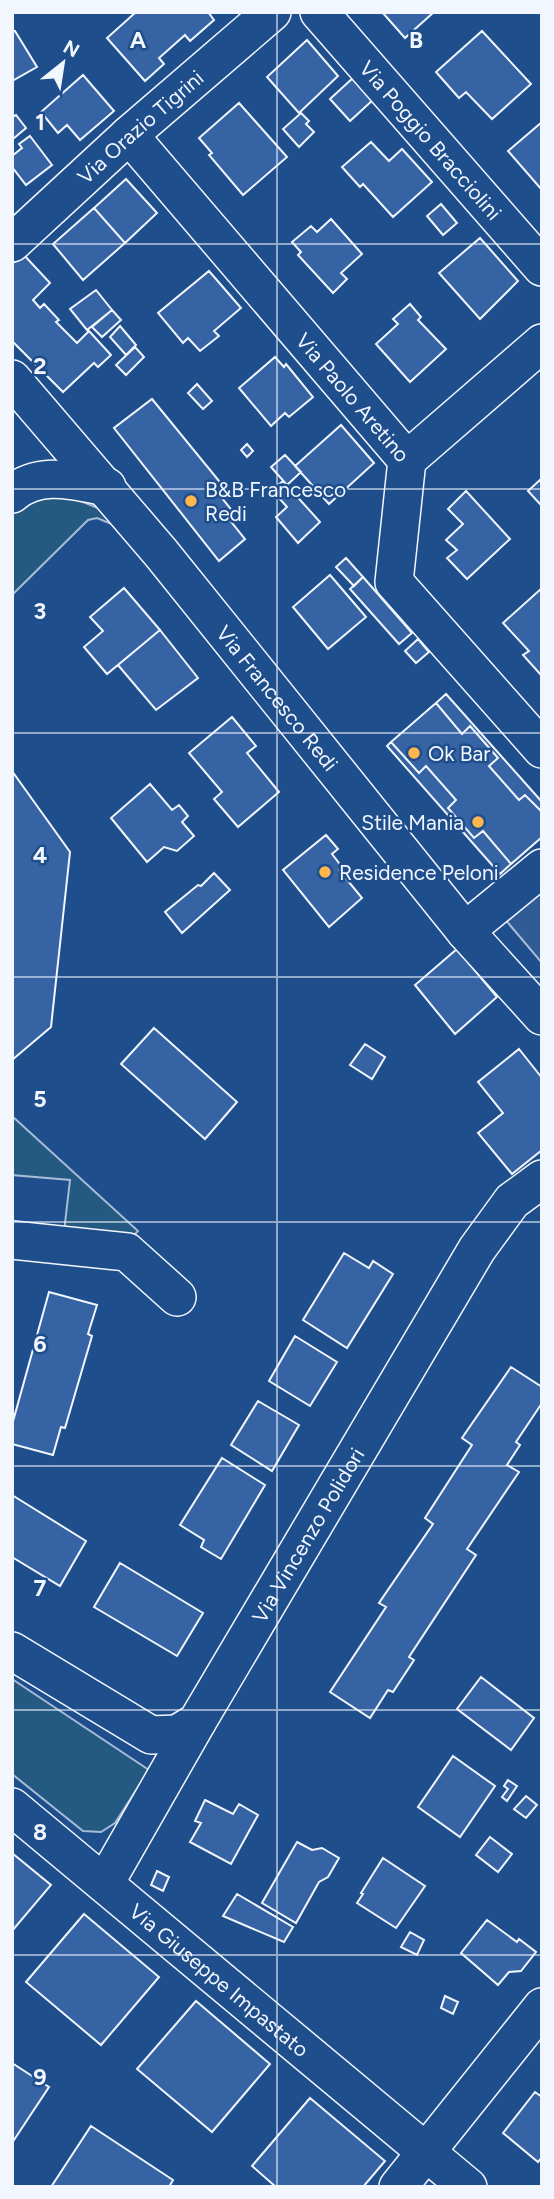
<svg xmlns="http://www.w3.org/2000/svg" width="554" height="2199" font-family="Figtree,sans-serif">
  <rect width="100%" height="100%" fill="#1f4e8c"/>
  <path fill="#245a82" stroke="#a8bbd7" stroke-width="2" d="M63 494 98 508 119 527 97 518 88 520 12 595V508L18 502Z
    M12 1116 138 1231 129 1240 64 1232 70 1180 12 1175Z
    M12 1679 149 1770 115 1823 101 1832 83 1831 12 1774Z"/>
  <path fill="#305b95" stroke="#a8bbd7" stroke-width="2" d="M542 887V963L503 917Z"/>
  <path fill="#3563a3" stroke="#f2f6ff" stroke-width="2" d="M136 12H208L214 20 190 41 185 35 159 58 164 64 145 81 107 38Z
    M382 12H434L405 38Z
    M15 31 37 67 12 81V32Z
    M482 31 531 84 492 119 466 92 459 98 436 72Z
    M307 40 338 76 299 113 267 77Z
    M83 75 114 111 80 140 67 125 58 133 41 112Z
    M354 77 374 99 350 121 330 99Z
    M239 103 287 157 243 195 209 155 212 153 199 138Z
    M301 113 309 121 306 124 314 132 299 147 283 129Z
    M16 115 26 128 13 139 12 117Z
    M542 122V190L508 151Z
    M30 136 52 165 26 185 12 167V156L22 148 19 144Z
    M371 142 389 161 402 149 432 182 393 217 363 184 360 187 342 167Z
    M126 179 157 213 125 243 94 208Z
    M441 204 457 223 443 235 427 216Z
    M94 208 125 243 83 280 53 244Z
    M331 219 362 254 341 273 347 279 333 293 298 255 301 252 292 242 311 226 317 232Z
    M480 238 518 281 480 319 439 273Z
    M23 254 50 283 33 300 40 308 44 304 59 320 56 322 77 343 89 331 111 355 98 367 94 363 63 392 12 341V264Z
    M209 271 241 308 214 331 219 336 200 351 188 338 183 343 158 313Z
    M96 290 112 310 87 330 70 309Z
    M410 304 421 317 418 320 446 349 410 382 376 344 398 324 393 319Z
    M112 310 121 320 102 337 92 327Z
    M120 326 136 345 126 355 110 337Z
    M135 347 144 357 126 375 116 365Z
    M275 357 284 367 286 364 313 397 289 417 285 413 271 426 239 388Z
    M197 384 212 401 203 409 188 393Z
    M152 399 224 487 217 492 234 513 228 518 245 539 219 561 114 428Z
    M341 425 374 463 329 504 295 466Z
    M247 444 253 451 247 457 241 450Z
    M285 455 301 472 287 485 271 467Z
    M541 479 542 503 540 504 528 491Z
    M283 481 320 522 298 543 276 517 287 507 272 490Z
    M466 491 510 539 467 579 447 558 457 550 446 540 463 524 448 509Z
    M346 558 363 577 354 586 336 567Z
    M330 575 366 617 328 649 293 607Z
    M363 577 412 633 399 644 350 589Z
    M124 588 160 630 107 674 84 647 103 631 90 617Z
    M542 588V674L541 675 523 655 529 651 503 623Z
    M160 630 198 678 156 710 118 665Z
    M418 639 429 652 416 663 405 651Z
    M446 694 542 802V812L525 795 519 800 489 766 498 758 470 726 462 734 436 703Z
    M436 703 462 734 470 726 498 758 489 766 519 800 525 795 542 812V837L511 864 483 831 474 838 448 808 456 800 426 766 419 773 391 742Z
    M232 717 256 746 247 753 279 792 238 827 214 799 222 792 189 753Z
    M391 742 419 773 426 766 456 800 448 808 474 838 483 831 511 864 500 874 387 746Z
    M12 771 70 852 51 1027 12 1060Z
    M150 784 172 810 179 805 188 816 182 822 194 836 177 851 164 847 147 862 111 818Z
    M326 835 338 849 332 854 342 867 339 870 362 898 329 927 283 870Z
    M214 873 230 890 182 933 165 912 198 885 201 886Z
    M457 949 497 997 455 1034 415 985Z
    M154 1028 237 1102 205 1139 121 1064Z
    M365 1044 385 1057 372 1079 350 1065Z
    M519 1049 542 1078V1150L512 1174 478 1133 503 1113 478 1082Z
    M344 1253 369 1268 373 1261 393 1274 347 1348 303 1320Z
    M49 1292 97 1305 88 1334 92 1336 65 1428 61 1427 53 1455 12 1444V1425Z
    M295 1336 337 1362 310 1406 269 1381Z
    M511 1367 542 1387V1403L516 1442 520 1445 507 1465 519 1472 467 1549 476 1555 409 1657 414 1660 393 1692 388 1690 370 1718 330 1692 386 1607 379 1603 433 1524 425 1518 472 1445 462 1438Z
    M258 1401 299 1425 272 1471 231 1445Z
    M222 1458 265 1485 221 1559 201 1547 204 1540 180 1525Z
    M12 1495 86 1541 60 1586 12 1557Z
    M120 1563 203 1613 177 1656 94 1607Z
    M481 1677 534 1718 511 1750 457 1709Z
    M453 1756 495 1786 460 1837 418 1807Z
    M508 1780 517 1786 507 1801 502 1797 508 1789 504 1786Z
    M526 1796 537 1805 526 1818 514 1809Z
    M205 1800 233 1814 239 1804 258 1815 231 1864 190 1842 201 1823 195 1821Z
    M490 1837 512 1854 498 1872 476 1855Z
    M297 1842 312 1850 322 1848 339 1858 328 1877 319 1882 296 1923 262 1903Z
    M12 1853 51 1885 12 1931Z
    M383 1858 425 1886 396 1928 357 1903 363 1894 361 1893Z
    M157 1871 169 1877 163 1891 151 1885Z
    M237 1894 293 1927 284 1942 223 1916Z
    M84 1914 159 1977 101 2045 26 1982Z
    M487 1920 517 1942 519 1939 536 1952 521 1971 509 1972 498 1985 461 1953Z
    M410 1932 424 1940 417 1955 401 1947Z
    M445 1996 458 2002 453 2014 441 2008Z
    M196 2001 270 2064 212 2132 137 2069Z
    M12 2063 49 2087 12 2143Z
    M535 2092 542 2097V2157L538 2162 503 2133Z
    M310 2098 385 2161 363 2187H276L252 2166Z
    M91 2126 173 2180 169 2187H51Z"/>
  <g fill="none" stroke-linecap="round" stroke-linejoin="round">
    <g stroke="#f2f6ff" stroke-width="40">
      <g id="minor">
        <path id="s1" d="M319 12 542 267"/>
        <path id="s2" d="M129 135 407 460 394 582 542 749"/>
        <path id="s3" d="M12 243 129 135 272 12"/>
        <path id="s4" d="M12 379 161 553 465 931 542 1016"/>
        <path d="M407 460 542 343"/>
        <path d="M12 494C39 470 75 481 107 487"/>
        <path d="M465 931 542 868"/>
        <path d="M12 1240 127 1252 177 1297"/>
        <path id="s5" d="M12 1651 151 1735 177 1734 197 1722 477 1249 512 1201 542 1179"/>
        <path id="s6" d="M12 1807 468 2187"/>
        <path d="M105 1883 197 1722"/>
        <path d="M398 2187 542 2007"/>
      </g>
    </g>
    <use href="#minor" stroke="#1f4e8c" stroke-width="37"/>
  </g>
  <path fill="none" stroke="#f2f6ff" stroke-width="2" stroke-opacity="0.55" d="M277 12V2187M12 244H542M12 489H542M12 733H542M12 977H542M12 1222H542M12 1466H542M12 1710H542M12 1955H542"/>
  <g fill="#ffb74d" stroke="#1f4e8c" stroke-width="2.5">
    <circle cx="191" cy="501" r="7"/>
    <circle cx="414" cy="753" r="7"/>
    <circle cx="478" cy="822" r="7"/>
    <circle cx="325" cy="872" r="7"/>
  </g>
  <g text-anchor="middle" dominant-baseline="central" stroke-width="5" stroke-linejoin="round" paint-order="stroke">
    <g font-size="21" fill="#f2f6ff" stroke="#1f4e8c">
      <text stroke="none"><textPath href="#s3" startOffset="173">Via Orazio Tigrini</textPath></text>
      <text stroke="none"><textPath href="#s1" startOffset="170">Via Poggio Bracciolini</textPath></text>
      <text stroke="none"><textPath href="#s2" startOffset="345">Via Paolo Aretino</textPath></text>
      <text stroke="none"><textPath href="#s4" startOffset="415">Via Francesco Redi</textPath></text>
      <text stroke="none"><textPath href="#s5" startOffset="429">Via Vincenzo Polidori</textPath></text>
      <text stroke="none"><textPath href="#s6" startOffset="270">Via Giuseppe Impastato</textPath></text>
    </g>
    <g font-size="21" fill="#f2f6ff" stroke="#1f4e8c" text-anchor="start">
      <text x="205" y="489">B&amp;B Francesco<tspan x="205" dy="24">Redi</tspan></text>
      <text x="428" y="753">Ok Bar</text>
      <text x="464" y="822" text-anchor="end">Stile Mania</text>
      <text x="339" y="872">Residence Peloni</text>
    </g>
  </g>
  <g font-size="23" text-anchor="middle" font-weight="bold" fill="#f2f6ff" stroke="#1f4e8c" stroke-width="5" stroke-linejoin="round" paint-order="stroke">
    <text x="138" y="48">A</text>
    <text x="416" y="48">B</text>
    <text x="40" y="130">1</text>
    <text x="40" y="374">2</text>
    <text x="40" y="619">3</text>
    <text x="40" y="863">4</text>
    <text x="40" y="1107">5</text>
    <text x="40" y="1352">6</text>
    <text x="40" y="1596">7</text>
    <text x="40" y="1840">8</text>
    <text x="40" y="2085">9</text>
  </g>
  <rect width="554" height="2199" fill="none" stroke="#f2f6ff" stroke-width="28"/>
  <g transform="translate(63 63) rotate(30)" stroke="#1f4e8c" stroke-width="5" paint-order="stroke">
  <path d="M0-5L12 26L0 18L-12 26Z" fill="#f2f6ff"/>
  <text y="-10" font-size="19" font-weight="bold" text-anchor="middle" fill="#f2f6ff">N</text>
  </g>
</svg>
